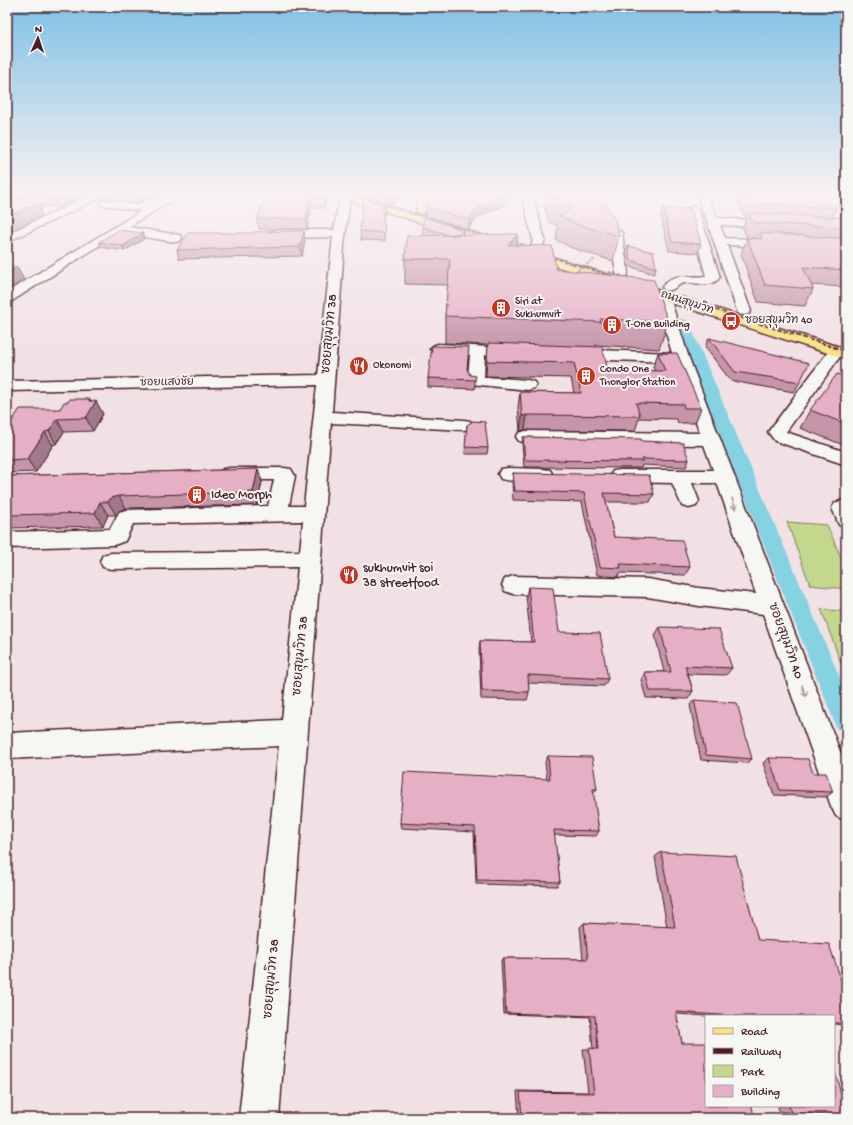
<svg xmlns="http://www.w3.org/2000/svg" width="853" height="1125" font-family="'Gochi Hand','Playpen Sans Thai',sans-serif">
  <rect width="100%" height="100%" fill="#f1e1e5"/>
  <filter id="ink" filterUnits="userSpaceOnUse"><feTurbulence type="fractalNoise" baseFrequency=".025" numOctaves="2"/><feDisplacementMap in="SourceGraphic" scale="8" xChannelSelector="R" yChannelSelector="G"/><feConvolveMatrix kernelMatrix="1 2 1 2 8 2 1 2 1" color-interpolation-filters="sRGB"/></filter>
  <g filter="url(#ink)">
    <path fill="#c3d78d" stroke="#867b5c" d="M787 522 827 525 846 569V589L810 585Z
      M821 609 846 612V677Z"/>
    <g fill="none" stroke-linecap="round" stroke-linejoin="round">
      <path fill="#84d2e2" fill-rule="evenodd" d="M682 319 687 320 689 323 846 692V733L837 729 834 721 675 323 677 320Z"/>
      <g stroke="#4a1f2b" stroke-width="3">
        <path id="minor" d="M27 195H40L39 197 25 204 40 207 41 209 40 211 36 212 12 207 11 205 12 202Z
          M91 195H104L103 197 7 242V234Z
          M170 195H182L128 227 180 235 182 238 180 241 176 242 119 233 12 301 7 302V292L141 211 102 205 101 203 102 201 106 200 137 205 150 198H158L159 201Z
          M340 195H350L344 246 332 412 464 420 470 421 473 425 470 429 464 430 331 423 279 1118H239L279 746 7 759V733L282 720 298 567 111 569 103 567 100 561 103 555 111 553 300 551 303 521 133 524 125 541 114 545 7 548V532L110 529 119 512 126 510 268 506 274 480H230L223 479 220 474 223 469 230 468H284L291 469 295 476 289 506H304L317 385 7 391V381L318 375 333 237 275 238 271 236 269 234 271 232 275 230H334Z
          M522 195H532L545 240 541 250H533L531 247 533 240Z
          M697 195H707L717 218 775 222 779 223 781 225 779 227 775 228 720 225 725 238 776 240 780 241 782 244 780 247 776 248 727 245 751 311 749 314 744 315 739 314 737 311 707 221Z
          M846 201V211L842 210 839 206 842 202Z
          M693 206 698 209 720 277C711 290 696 281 684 283 676 285 674 292 664 290L662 287C674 270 690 279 706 276L688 209Z
          M616 230 620 231 622 233 628 273 627 276H617L616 273 610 233 612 231Z
          M662 291 667 292 669 295 689 358 846 767V821L836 816 831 806 763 614 699 606 648 597 513 594 505 591 502 585 505 579 513 576 648 579 699 588 756 594 717 483H692L699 501 696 506 689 508 682 506 672 483 620 482 613 481 610 476 613 471 620 470H713L704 445 525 443 519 441 516 437 519 433 525 431 700 433 675 362 574 359 569 357 566 354 569 351 574 349 672 353 655 295 657 292Z
          M438 344 523 349 526 352 523 355 518 357 485 355 484 377 528 380 534 382 536 385 534 388 528 390 471 384 468 378 470 355 433 352 430 349 433 346Z
          M836 346 841 348 844 351 786 432 846 452V465L775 441 768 432 831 348Z
          M508 468 543 469 550 470 553 475 550 480C536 483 515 482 501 479L498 474 501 469Z
          M846 499V527L839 525 832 508 835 503Z"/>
      </g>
      <g stroke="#4a1f2b" stroke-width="3">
        <path id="major" d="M339 195H354L846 349V359L340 197Z
          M418 195H428L425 213 421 214 416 211Z"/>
      </g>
      <use href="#minor" fill="#f6f6f2" fill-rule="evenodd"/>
      <use href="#major" fill="#f8e281" fill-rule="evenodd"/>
      <path stroke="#4a1f2b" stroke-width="1.5" stroke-dasharray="3.5 1.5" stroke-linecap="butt" d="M351 195 435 221
        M452 226 488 238
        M506 239 535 248
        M544 255 614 277
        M609 272 636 280
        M647 288 675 297"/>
      <path stroke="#4a1f2b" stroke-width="2" stroke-dasharray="4.5 2" stroke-linecap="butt" d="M672 296 846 351"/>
      <path stroke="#4a1f2b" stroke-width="1.5" stroke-dasharray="2 1.5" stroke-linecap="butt" d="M335 195 354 201
        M575 272 595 259"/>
    </g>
    <path fill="#c596aa" stroke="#4a1f2b" d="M7 195 15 199 28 201 25 195H88L57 208 38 205 42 216 7 232Z
      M99 195H158L154 196 149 197 137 203 106 199 101 200Z
      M328 195 324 208H311L307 229H259L257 219 266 197Z
      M358 195H401L392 205Z
      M547 195H602L619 236 613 261 572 248 556 240 558 226 549 222 545 209Z
      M734 195H825L836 208 832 217 846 218V287L811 285 813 289 805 306 758 302 741 254 747 238H756H747L743 228 746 218Z
      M507 204 476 218 468 229 426 216V207Z
      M385 205V213L383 216 385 241 361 240 360 231Z
      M663 208 701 244 698 253 669 251 661 216Z
      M423 227 463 230V235L517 245 556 269 668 322 659 349 596 345 595 346 608 370 655 371 653 367 658 353 701 408 695 423H678L677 419 639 418 635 431 525 430 520 431 518 407 520 392 574 393 571 378 486 376 488 345 445 343V316L448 285 405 284V259L424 236 423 235Z
      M304 231 305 239 302 256 179 259 177 250 253 233Z
      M143 233 144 239 124 251 101 247 99 242Z
      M628 246 656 268 654 274 628 266 626 251Z
      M709 338 800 382 794 392 731 381 705 347Z
      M467 370 470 375 475 380V389L428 387V378Z
      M846 377V446L800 428 810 410Z
      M90 399 103 414 93 431 64 432 56 444 53 445 36 472 7 473V428L60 409 68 402Z
      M467 425 488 448 487 454H465Z
      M523 437 642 441 689 460 686 467 642 465 641 468 524 467 522 443Z
      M258 469 262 482 257 505 126 508 119 511 116 515H108L103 526 7 528V476Z
      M513 473 654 494 650 502H606L614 537 690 567 685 575 620 573 618 577 597 575 582 502 513 500 512 482Z
      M528 587 559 632 608 679 604 686 528 683 529 692 527 700 481 699 479 649 480 641 531 642 526 596Z
      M660 627 732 668 726 675 688 674 693 691 688 699 646 698 641 680 645 672H664L655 635Z
      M694 700 752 759 747 763 701 760 690 705Z
      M548 756 597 789 593 794 599 831 596 836 554 835 560 882 557 886 476 884 474 832 401 828 400 823 547 779 545 762Z
      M769 758 813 773 833 792 826 797 774 795 763 763Z
      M661 852 758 940 846 995V1025L834 1024V1016H706L676 1014 682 1043 754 1118H643V1115L582 1112 583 1118H519L517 1091 588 1092 583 1049H593L590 1017 504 1014 501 960 503 958 583 959 580 927 584 923 667 927 655 857Z
      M778 1106H834L791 1113 779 1111Z"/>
    <path fill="#a07a8b" stroke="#4a1f2b" d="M7 195H24L14 199H7Z
      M56 195H88L57 208 52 197Z
      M99 195H105L106 199 101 200Z
      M134 195H149V197L137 203Z
      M324 195H328L324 208 323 199Z
      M393 195H401L392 205V197Z
      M508 195 507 204 476 218 468 229 469 220 476 209Z
      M310 199 311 208 307 229 306 219Z
      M37 203 42 216 7 232V217Z
      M385 205V213L383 216 382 208Z
      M463 230V238L448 235Z
      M304 231 305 239 302 256 300 247Z
      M143 233 144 239 124 251 123 246Z
      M518 234 516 258 508 245Z
      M17 267 24 280 7 290V273Z
      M90 399 93 406 96 401 103 414 93 431 86 418 89 401Z
      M527 415 525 430 520 431 522 416Z
      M57 419 64 432 56 444 49 431Z
      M45 432 53 445 36 472 27 459Z
      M258 469 262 482 257 505 253 492Z
      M119 496 126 508 119 511 116 515 108 502 111 498Z
      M100 502 108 515 103 526 95 513Z"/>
    <path fill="#e5afc6" stroke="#4a1f2b" d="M41 195H56L52 197Z
      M272 195H324L323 199H310L306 219H257L266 197Z
      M385 195H393L392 197Z
      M428 195H508L476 209 469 220 426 207Z
      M552 195H602L616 223 619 236 576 224 560 216 573 207 553 198Z
      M747 195H825L836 208 751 203Z
      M7 197 37 203 7 217Z
      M363 198 385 205 382 208 385 233 360 231Z
      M663 208 691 209 701 244 672 242Z
      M748 213 846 218V233L844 229 839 227 753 223Z
      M424 217 463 230 461 233 448 235 423 227Z
      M119 230 143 233 123 246 99 242Z
      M304 231 300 247 177 250 188 233H253L254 232Z
      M759 233 839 238 843 237 846 234V270L803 267 813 289 765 285 747 238 762 239Z
      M518 234 508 245 552 246 556 269 654 280 668 322 600 319 601 322 445 316 450 259H405L407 236Z
      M628 246 653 252 656 268 630 260Z
      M7 265 17 267 7 273Z
      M709 338 809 363 800 382 735 372Z
      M488 343 602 347 608 370 665 371 658 353H677L701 408H684L683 404 636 403 640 416 527 415 522 416 520 392 581 393 574 363 487 361Z
      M432 346 469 347 467 369 470 375 476 376 475 380 428 378Z
      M837 374 846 377V424L810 410Z
      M70 399H90L89 401H96L86 418 57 419 49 431 45 432 27 459 7 460V428L20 409H60L64 402H68Z
      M473 421 485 422 488 448 465 447 467 425Z
      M523 437 641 439 642 441 683 443 689 460 642 459 643 461 525 460Z
      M258 469 253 492 119 496 111 498 108 502H100L95 513 7 515V476Z
      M513 473 649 475 654 494 604 493 614 537 682 540 690 567 620 564 621 568 600 567 584 493 515 491Z
      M528 587 553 588 559 632 600 633 608 679 528 675 529 692 482 691 480 641 534 642Z
      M660 627 719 629 732 668 685 666 693 691H650L645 672H671Z
      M694 700 737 703 752 759 706 755Z
      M548 756 592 757 597 789H593L599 831 554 830 560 882 477 880 475 827 400 823 404 772 550 779Z
      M769 758 808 759 813 773H826L833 792 780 790Z
      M661 852 736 856 758 940 829 944 846 995V1023H834V1016H733L676 1012 682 1043H706V1106H752L754 1118H651L650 1116 582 1112 583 1118H522L520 1092 594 1093 589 1048 598 1049 595 1016 506 1013 503 958 588 959 584 923 675 927Z
      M834 1069 846 1110V1116L791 1113 789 1106H834Z"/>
    <defs><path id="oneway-shaft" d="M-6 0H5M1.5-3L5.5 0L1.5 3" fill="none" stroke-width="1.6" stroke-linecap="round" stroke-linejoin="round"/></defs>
    <g stroke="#a99598">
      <use href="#oneway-shaft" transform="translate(734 504) rotate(70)"/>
      <use href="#oneway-shaft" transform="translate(804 691) rotate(70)"/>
    </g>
  </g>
  <linearGradient id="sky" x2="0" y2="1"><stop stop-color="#80c0e6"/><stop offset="0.55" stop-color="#f9f2f3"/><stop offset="1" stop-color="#f9f2f3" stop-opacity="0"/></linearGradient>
  <rect width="853" height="352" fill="url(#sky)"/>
  <defs>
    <g id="building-disc" transform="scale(1)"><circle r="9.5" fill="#c8321e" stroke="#f6f6f2"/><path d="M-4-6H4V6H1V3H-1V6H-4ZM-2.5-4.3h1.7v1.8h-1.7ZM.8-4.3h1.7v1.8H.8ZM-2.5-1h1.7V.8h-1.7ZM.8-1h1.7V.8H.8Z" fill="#fff"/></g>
    <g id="bus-disc" transform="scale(1)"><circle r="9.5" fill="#c8321e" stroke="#f6f6f2"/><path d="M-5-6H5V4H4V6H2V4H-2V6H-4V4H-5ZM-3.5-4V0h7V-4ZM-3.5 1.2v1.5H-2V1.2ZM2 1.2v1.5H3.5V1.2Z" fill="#fff"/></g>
    <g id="restaurant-disc" transform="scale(1)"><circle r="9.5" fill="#c8321e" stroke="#f6f6f2"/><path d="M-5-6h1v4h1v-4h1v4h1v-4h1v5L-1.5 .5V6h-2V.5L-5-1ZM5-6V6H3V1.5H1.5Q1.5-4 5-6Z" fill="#fff"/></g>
  </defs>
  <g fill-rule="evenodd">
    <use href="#building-disc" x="501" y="308"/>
    <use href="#bus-disc" x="731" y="321"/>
    <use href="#building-disc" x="612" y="325"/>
    <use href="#restaurant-disc" x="359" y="366"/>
    <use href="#building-disc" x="586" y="376"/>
    <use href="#building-disc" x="197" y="495"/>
    <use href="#restaurant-disc" x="349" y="575"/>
  </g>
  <g text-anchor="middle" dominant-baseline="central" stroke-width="4" stroke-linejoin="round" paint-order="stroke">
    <g font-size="11" fill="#4a1f2b" stroke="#f6f6f2" text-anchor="start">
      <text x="515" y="302">Siri at<tspan x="515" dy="13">Sukhumvit</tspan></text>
      <text x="745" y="321">ซอยสุขุมวิท 40</text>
      <text x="626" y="325">T-One Building</text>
      <text x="373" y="366">Okonomi</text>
      <text x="600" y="370">Condo One<tspan x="600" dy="13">Thonglor Station</tspan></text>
    </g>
    <g font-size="11" fill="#4a1f2b" stroke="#f6f6f2">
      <text transform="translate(687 303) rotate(18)">ถนนสุขุมวิท</text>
      <text transform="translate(167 383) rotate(-1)">ซอยแสงชัย</text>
    </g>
    <g font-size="13" fill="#4a1f2b" stroke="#f6f6f2">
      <text transform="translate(330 334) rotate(-85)">ซอยสุขุมวิท 38</text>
      <text transform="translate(785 641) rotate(70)">ซอยสุขุมวิท 40</text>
      <text transform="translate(301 656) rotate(-85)">ซอยสุขุมวิท 38</text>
      <text transform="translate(272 979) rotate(-85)">ซอยสุขุมวิท 38</text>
    </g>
    <g font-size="13" fill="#4a1f2b" stroke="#f6f6f2" text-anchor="start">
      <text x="211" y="495">Ideo Morph</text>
      <text x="363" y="568">sukhumvit soi<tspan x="363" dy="15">38 streetfood</tspan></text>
    </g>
  </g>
  <rect width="853" height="1125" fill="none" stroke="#f6f6f2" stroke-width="24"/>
  <rect x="12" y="12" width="829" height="1101" fill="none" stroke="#4a1f2b" stroke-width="1.5" filter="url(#ink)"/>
  <rect x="705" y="1015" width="130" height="92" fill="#f6f6f2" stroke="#b1a0a2"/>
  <rect x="713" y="1028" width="20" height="6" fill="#f8e281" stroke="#b1a0a2"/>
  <text x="741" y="1035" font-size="12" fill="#4a1f2b">Road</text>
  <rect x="713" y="1048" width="20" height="6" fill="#4a1f2b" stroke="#b1a0a2"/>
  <text x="741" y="1055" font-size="12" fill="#4a1f2b">Railway</text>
  <rect x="713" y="1065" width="20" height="12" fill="#c3d78d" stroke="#b1a0a2"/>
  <text x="741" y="1075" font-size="12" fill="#4a1f2b">Park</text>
  <rect x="713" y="1085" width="20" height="12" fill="#e5afc6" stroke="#b1a0a2"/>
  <text x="741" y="1095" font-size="12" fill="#4a1f2b">Building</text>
  <g transform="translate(38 38) rotate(3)" stroke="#f6f6f2" stroke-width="3" paint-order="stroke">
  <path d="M0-3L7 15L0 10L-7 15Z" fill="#4a1f2b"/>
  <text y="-6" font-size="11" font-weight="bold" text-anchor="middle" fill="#4a1f2b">N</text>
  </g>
</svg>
